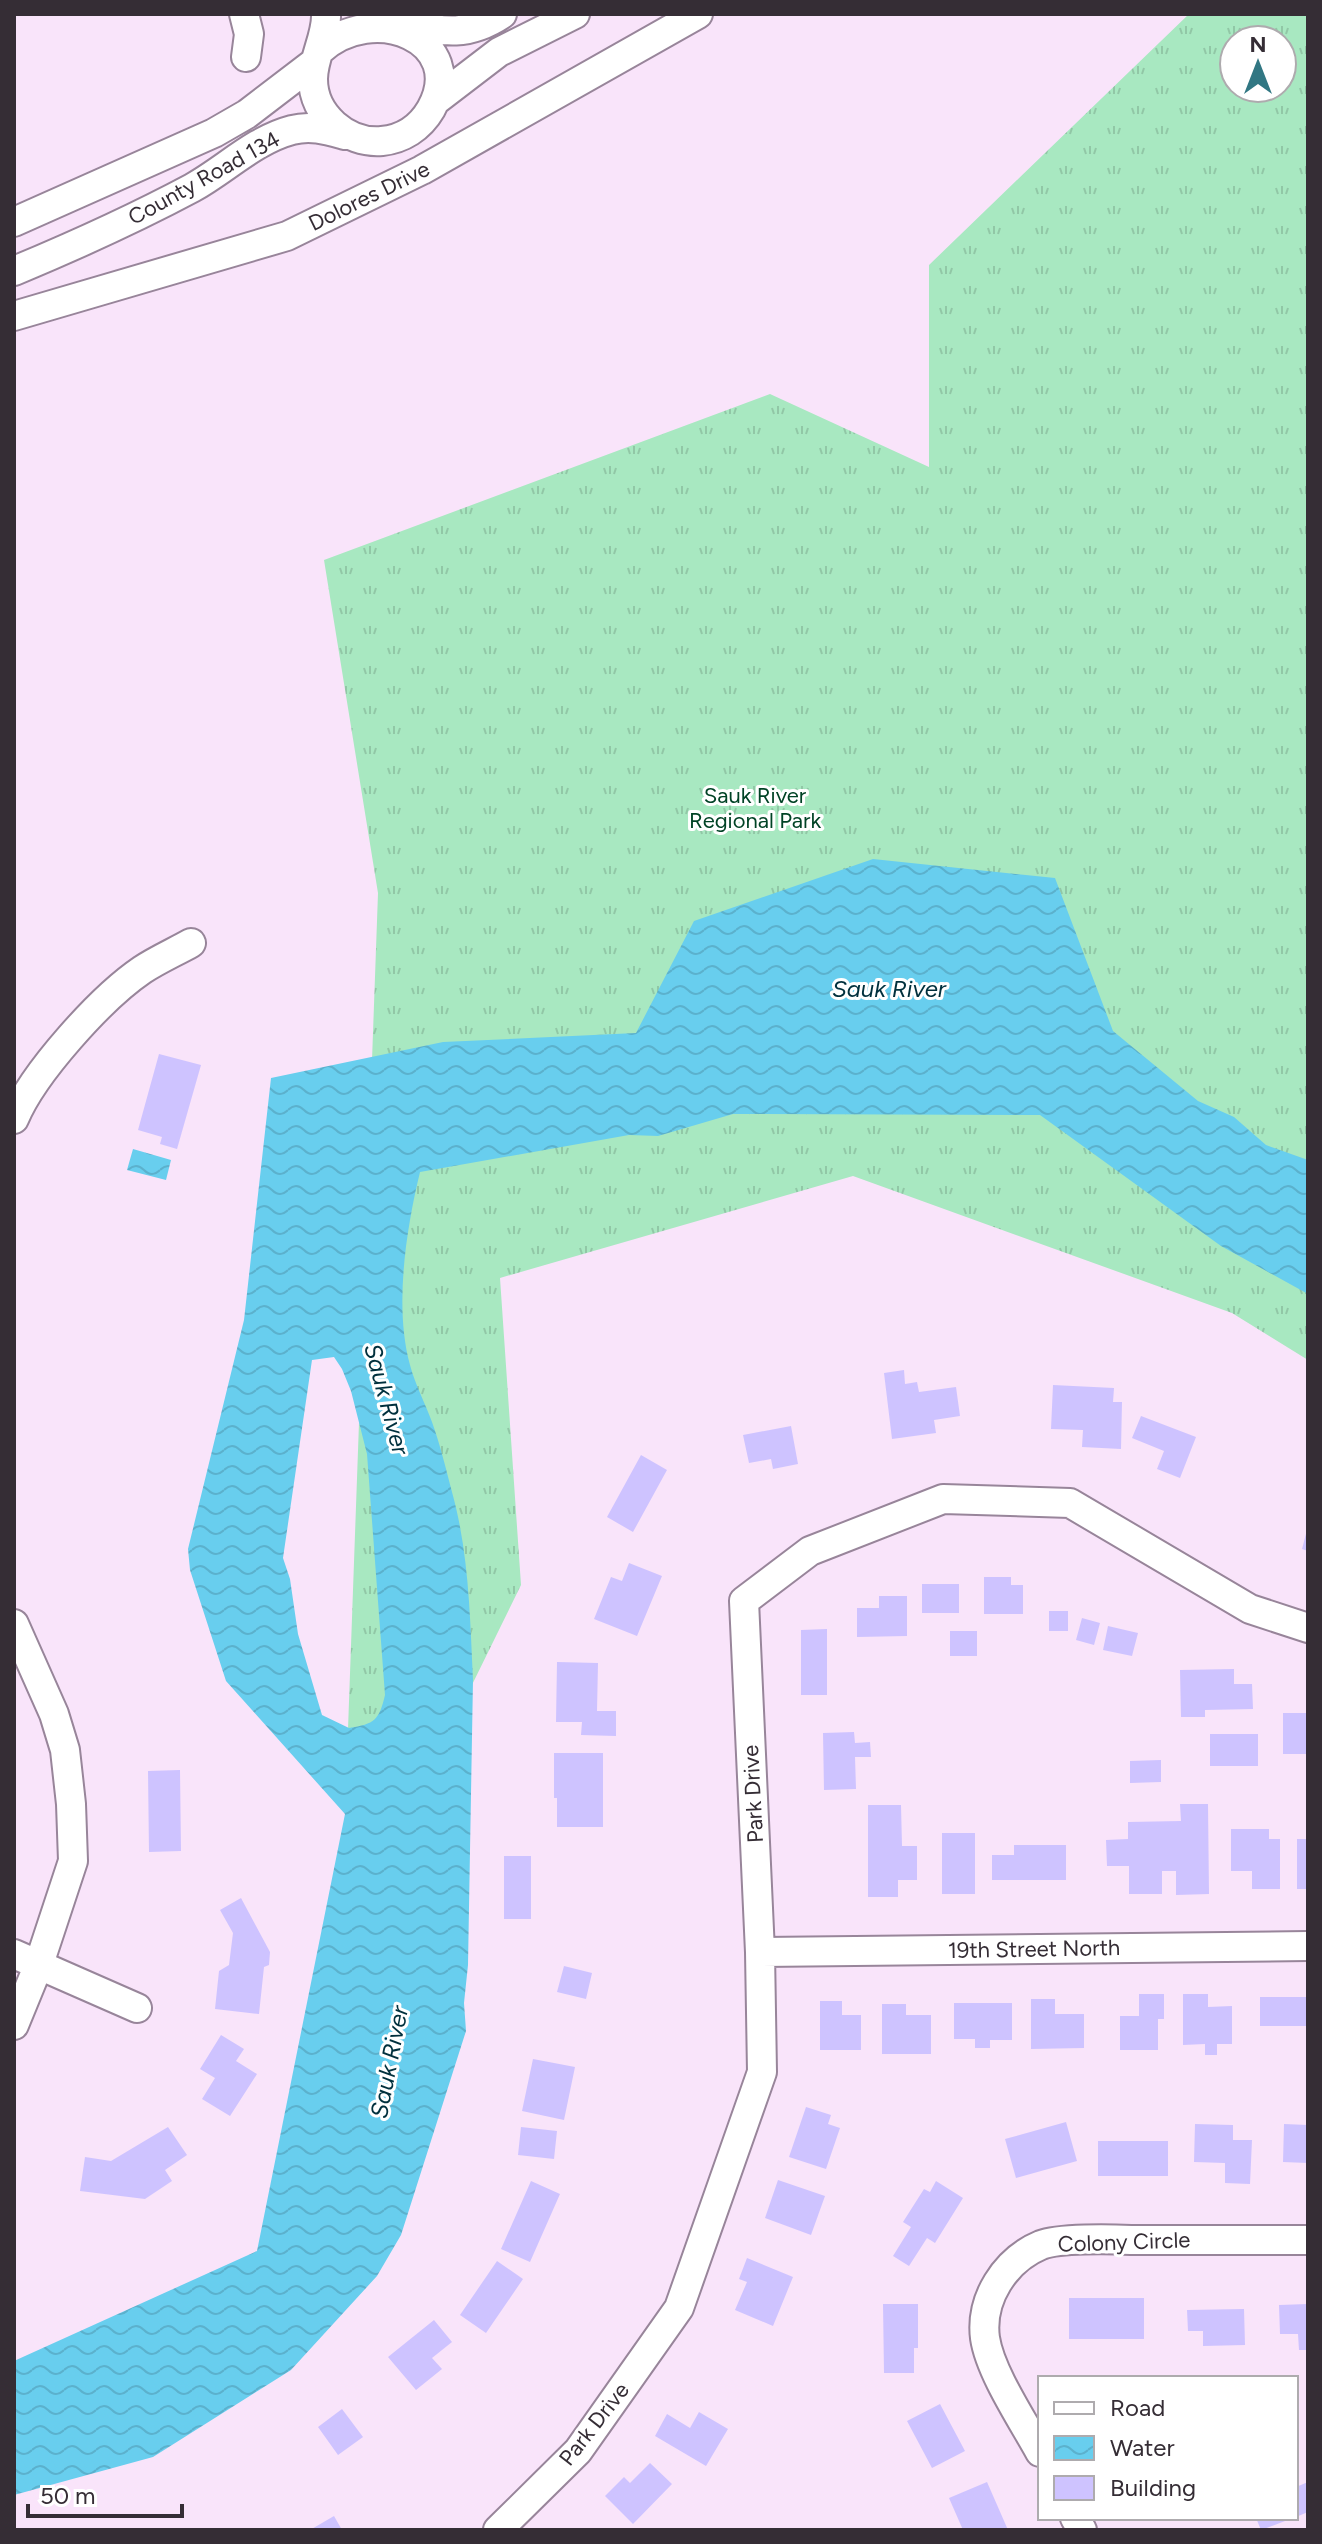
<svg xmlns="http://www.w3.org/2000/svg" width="1322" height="2544" font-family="Figtree,sans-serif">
  <defs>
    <pattern id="grass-tufts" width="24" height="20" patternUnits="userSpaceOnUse" patternTransform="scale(2)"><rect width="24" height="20" fill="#a8e8c1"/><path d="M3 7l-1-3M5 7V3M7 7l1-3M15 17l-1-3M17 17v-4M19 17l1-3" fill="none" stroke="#91c7a6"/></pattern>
    <pattern id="water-waves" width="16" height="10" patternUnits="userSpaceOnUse" patternTransform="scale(2)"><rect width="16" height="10" fill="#68ceee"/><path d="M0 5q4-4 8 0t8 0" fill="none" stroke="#5bb1cd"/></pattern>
  </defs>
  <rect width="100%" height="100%" fill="#f9e4fa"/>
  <path fill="url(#grass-tufts)" fill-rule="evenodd" d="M1189 14H1308V1360L1232 1313 853 1176 500 1278 521 1585 467 1695 345 1813 378 893 324 560 770 394 929 467V265ZM1234 40H1282V88H1234Z"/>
  <path fill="url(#water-waves)" fill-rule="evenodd" d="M873 859 1055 878 1113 1031 1198 1101 1234 1117 1266 1145 1308 1160V1294L1221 1246 1040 1115 733 1114 658 1136 629 1135 420 1172C406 1230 394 1307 410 1365 415 1384 425 1403 432 1422 440 1444 446 1469 452 1492 469 1553 470 1617 473 1680L468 1965 464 2003 466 2031 401 2235 377 2276 291 2370 153 2457 14 2495V2361L257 2251 345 1814 226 1681 190 1570 188 1549 244 1320 271 1078 443 1042 636 1033 694 921ZM334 1357 342 1369 351 1391 367 1454 385 1695C379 1720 375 1724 349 1728L322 1715 298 1634 290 1579 283 1558 312 1360Z
    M133 1149 171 1160 166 1180 127 1170Z"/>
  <path fill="#cec3ff" d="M159 1054 201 1065 177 1149 160 1144 162 1137 138 1130Z
    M904 1370 905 1384 917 1382 919 1392 956 1387 960 1416 934 1420 936 1433 892 1439 884 1373Z
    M1053 1385 1114 1388 1113 1402H1122L1121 1449 1082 1447 1083 1430 1051 1429Z
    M1141 1416 1196 1437 1180 1478 1157 1469 1164 1451 1132 1438Z
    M791 1426 798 1464 773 1469 771 1459 749 1463 743 1435Z
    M641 1455 667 1470 633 1532 607 1517Z
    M1307 1530H1308V1551L1302 1549Z
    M629 1563 662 1576 637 1636 594 1619 611 1577 622 1581Z
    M984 1577H1011V1585H1023V1614H984Z
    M922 1584H959V1613H922Z
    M879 1596H907V1636L857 1637V1608H879Z
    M1049 1611H1068V1631H1049Z
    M1082 1618 1100 1623 1094 1645 1076 1640Z
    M1108 1626 1138 1633 1132 1656 1103 1650Z
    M827 1629V1695H801V1630Z
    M950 1631H977V1656H950Z
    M557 1662 598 1663 597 1711H616V1736L581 1735 582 1722H556Z
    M1234 1669V1684H1252L1253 1709 1205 1710V1717H1181L1180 1670Z
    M1283 1713H1308V1754H1283Z
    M854 1732 855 1743 870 1742 871 1757H855L856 1789 824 1790 823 1733Z
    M1210 1734H1258V1766H1210Z
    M554 1753H603V1827H557V1798H554Z
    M1161 1760V1782L1130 1783V1761Z
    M180 1770 181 1851 149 1852 148 1771Z
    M1180 1804H1208L1209 1894 1176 1895V1871H1162V1894H1129V1866H1107L1106 1840 1128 1839V1822L1181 1821Z
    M868 1805H901L902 1846H917V1880H898V1897H868Z
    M1231 1829H1269V1839H1280V1889H1252V1871H1231Z
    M942 1833H975V1894H942Z
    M1297 1839H1308V1889H1297Z
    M1014 1845H1066V1880H992V1855H1014Z
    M504 1856H531V1919H504Z
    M241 1898 270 1952 269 1965 264 1967 259 2014 215 2009 219 1971 229 1965 233 1933 220 1910Z
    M564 1966 592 1973 586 1999 557 1992Z
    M1139 1994H1164V2019H1158V2050H1120V2016H1139Z
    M1183 1994H1208V2007L1232 2006V2044H1217V2055H1205V2044L1183 2045Z
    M1260 1997H1308V2026H1260Z
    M1031 1999H1055V2014H1084V2048L1031 2049Z
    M820 2001H842V2015H861V2050H820Z
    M954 2003H1012V2040H990V2048H975V2039H954Z
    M882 2004H906V2015H931V2054H882Z
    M221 2035 244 2049 236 2061 257 2074 230 2116 202 2099 215 2078 200 2069Z
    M533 2059 575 2067 564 2120 522 2111Z
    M806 2107 831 2115 828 2124 840 2128 826 2169 789 2157Z
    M1066 2122 1077 2161 1016 2178 1005 2139Z
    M1195 2124 1233 2125V2140H1252L1250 2184 1225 2183V2163L1194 2162Z
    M1284 2124 1308 2125V2163L1283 2162Z
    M168 2127 187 2155 165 2170 172 2181 145 2199 80 2191 85 2157 111 2161Z
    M521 2127 557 2131 554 2159 518 2155Z
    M1098 2141H1168V2176H1098Z
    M778 2180 825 2196 811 2235 765 2218Z
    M531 2181 560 2194 530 2262 501 2249Z
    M936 2181 963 2198 935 2243 927 2238 909 2266 893 2256 911 2227 903 2222 924 2189 930 2192Z
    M747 2258 793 2277 773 2326 735 2310 747 2282 739 2279Z
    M497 2261 523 2279 486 2333 460 2315Z
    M1069 2298H1144V2339H1069Z
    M883 2304H918V2348H914V2373H884Z
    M1308 2304V2350H1299L1298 2334H1280L1279 2305Z
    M1244 2309 1245 2345 1203 2346V2331H1188L1187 2310Z
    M434 2320 452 2342 432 2358 442 2369 416 2390 388 2357Z
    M940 2404 965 2451 932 2468 907 2421Z
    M342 2409 363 2437 338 2455 318 2427Z
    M699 2412 728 2429 706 2466 655 2436 667 2414 690 2428Z
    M650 2463 672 2484 633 2524 605 2496 624 2477 630 2483Z
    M987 2482 1008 2530H963L949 2498Z
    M1308 2482V2512L1296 2517V2487Z
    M334 2516 342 2530H310Z
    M1256 2518H1293L1261 2530Z"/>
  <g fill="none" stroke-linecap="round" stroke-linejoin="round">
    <g stroke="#98859a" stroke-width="32">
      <path id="minor" d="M244 14 249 34 246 57
        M407 23C444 33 469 36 502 14
        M319 51C374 0 469 41 431 109 420 128 402 139 382 141 347 144 313 115 313 79 313 57 327 36 326 14
        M435 101 499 52 575 14
        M14 222 214 133 247 114 315 62
        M14 271C74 246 134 219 192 188 225 170 254 140 292 130 311 125 327 130 345 135
        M14 316 287 236 422 170 698 14
        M14 1119C33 1073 101 998 142 970 157 960 175 952 191 943
        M14 1624 54 1714 65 1750 71 1804 73 1861 39 1964 14 2025
        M760 1952 1308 1946
        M14 1954 137 2008
        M1040 2452C1023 2421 990 2372 985 2338 980 2299 1005 2260 1041 2245 1059 2238 1110 2239 1131 2240 1190 2240 1249 2240 1308 2240
        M1075 2518 1082 2530
        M498 2530 578 2451 679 2308 762 2072 760 1952 744 1601 810 1551 943 1499 1070 1503 1250 1609 1308 1628"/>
    </g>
    <use href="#minor" stroke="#fff" stroke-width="28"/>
  </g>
  <g text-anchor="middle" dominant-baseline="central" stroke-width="6" stroke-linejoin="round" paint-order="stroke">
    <g font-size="22" fill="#352d35" stroke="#fff">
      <text transform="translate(204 178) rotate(-29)">County Road 134</text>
      <text transform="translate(369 196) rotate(-26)">Dolores Drive</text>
      <text transform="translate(753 1794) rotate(-93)">Park Drive</text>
      <text transform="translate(1034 1949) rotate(-1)">19th Street North</text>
      <text transform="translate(1124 2242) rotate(-2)">Colony Circle</text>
      <text transform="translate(594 2424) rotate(-52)">Park Drive</text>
    </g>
    <g font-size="22" fill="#004325" stroke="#fff">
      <text x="755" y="795">Sauk River<tspan x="755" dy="25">Regional Park</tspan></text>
    </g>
    <g font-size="24" font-style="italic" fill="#00303d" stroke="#fff">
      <text x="889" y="988">Sauk River</text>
      <text transform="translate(387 1399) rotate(75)">Sauk River</text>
      <text transform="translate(389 2062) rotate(-79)">Sauk River</text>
    </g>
  </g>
  <rect width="1322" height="2544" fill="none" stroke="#352d35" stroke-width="32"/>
  <rect x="1038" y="2376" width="260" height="144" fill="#ffffff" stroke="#aeabae" stroke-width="2"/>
  <rect x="1054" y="2402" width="40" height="12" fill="#ffffff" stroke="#aeabae" stroke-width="2"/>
  <text x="1110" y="2416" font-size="24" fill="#352d35">Road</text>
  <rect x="1054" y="2436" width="40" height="24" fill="url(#water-waves)" stroke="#aeabae" stroke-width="2"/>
  <text x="1110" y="2456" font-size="24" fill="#352d35">Water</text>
  <rect x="1054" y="2476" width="40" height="24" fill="#cec3ff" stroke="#aeabae" stroke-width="2"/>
  <text x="1110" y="2496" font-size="24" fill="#352d35">Building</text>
  <g transform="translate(1258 64)"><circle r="38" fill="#ffffff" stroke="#aeabae" stroke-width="2"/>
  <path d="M0-6L14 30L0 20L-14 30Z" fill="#317783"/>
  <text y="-12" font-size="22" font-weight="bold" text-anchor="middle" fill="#352d35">N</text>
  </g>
  <path d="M28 2504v12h154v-12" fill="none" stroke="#352d35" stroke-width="4"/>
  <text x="40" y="2504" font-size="24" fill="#352d35" stroke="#ffffff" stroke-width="6" paint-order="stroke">50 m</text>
</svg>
